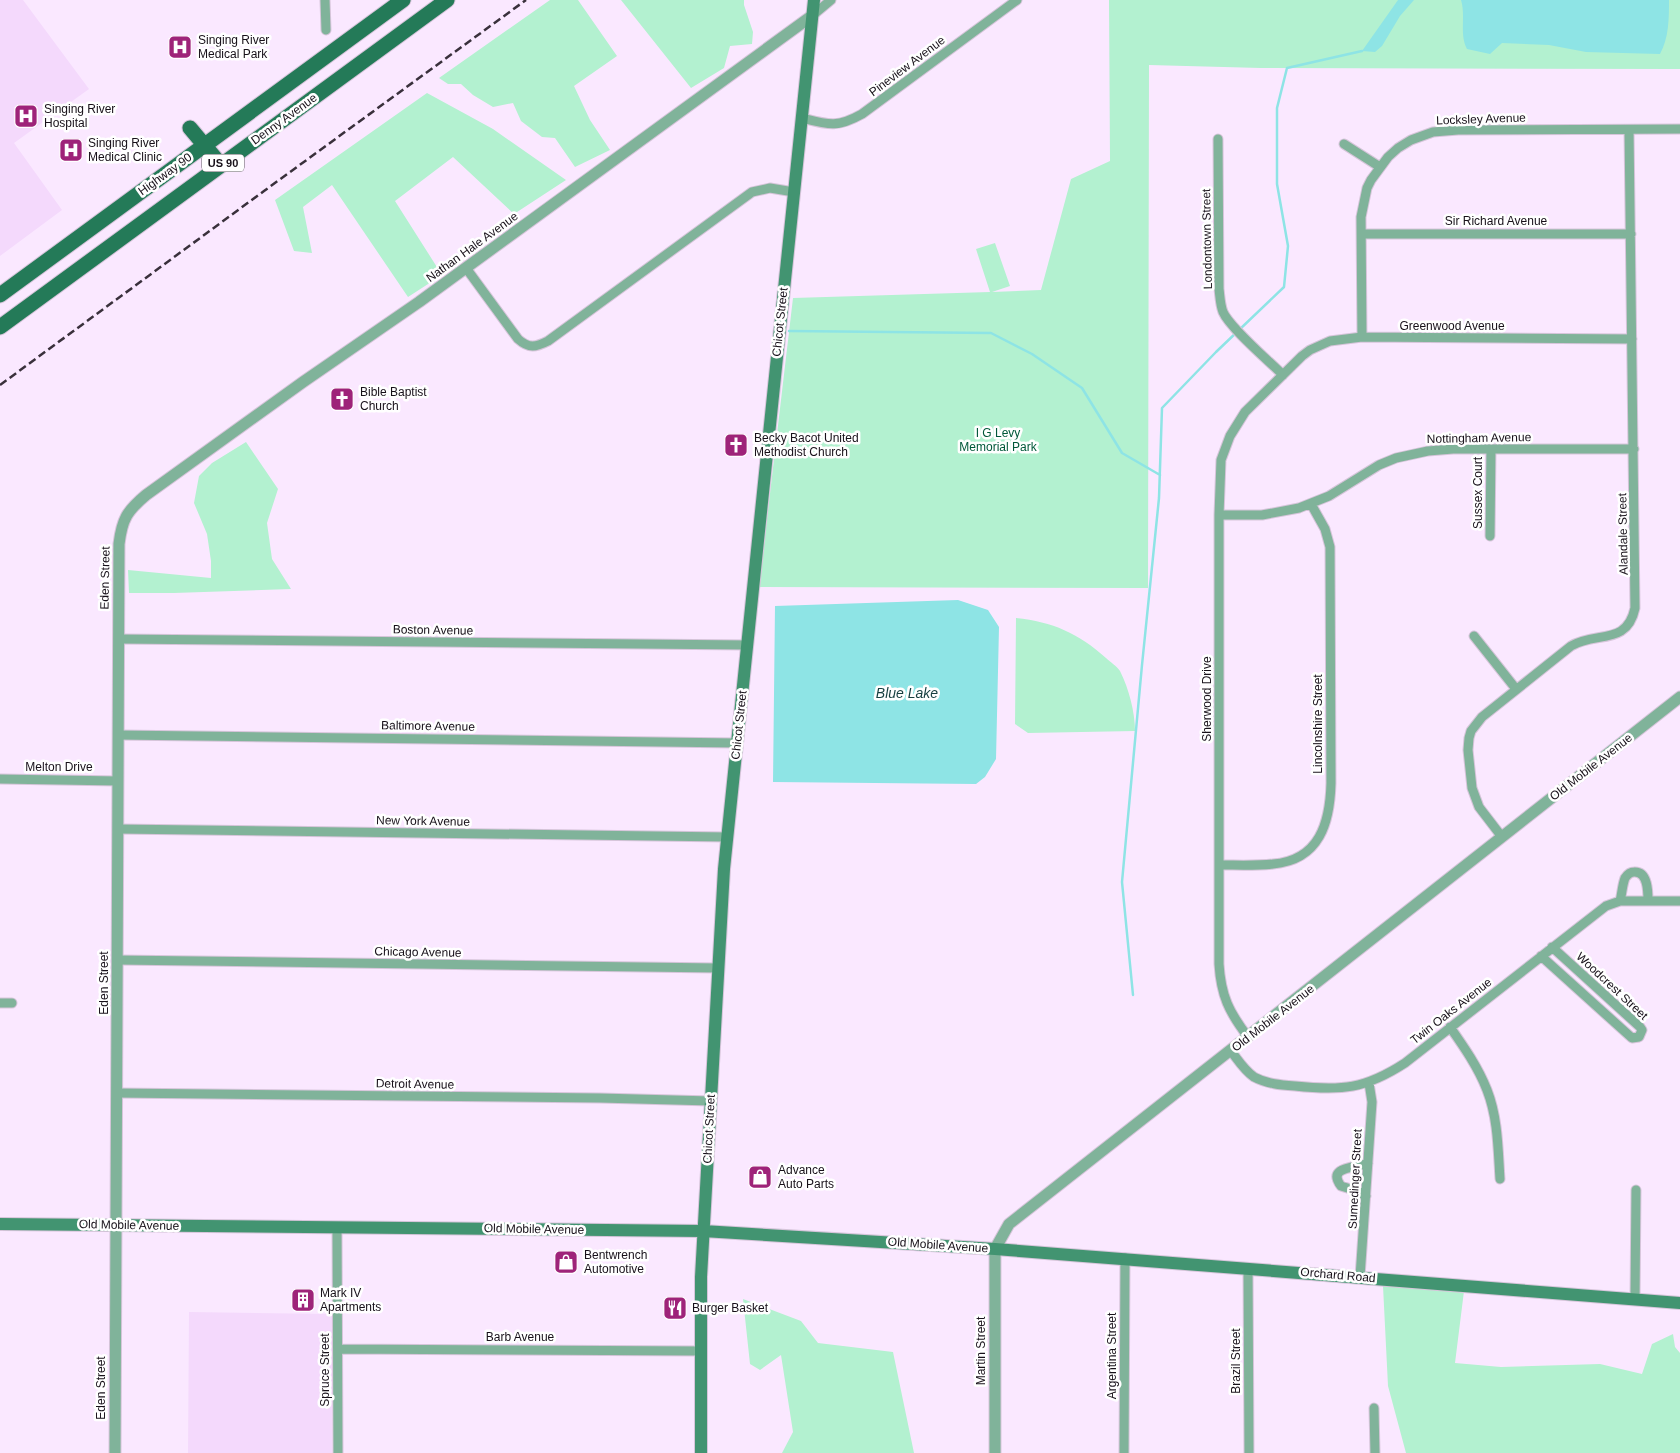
<svg xmlns="http://www.w3.org/2000/svg" width="1680" height="1453" font-family="Arial,sans-serif">
  <rect width="100%" height="100%" fill="#fae8ff"/>
  <path fill="#f4d9fc" d="M0 0H23L89 89 14 143 62 210 0 256Z
    M189 1312 332 1314V1453H188Z"/>
  <path fill="#b3f1d0" d="M550 0H578L617 56 574 86 590 120 610 150 575 167 555 138 542 137 521 121 513 103 493 107 473 95 461 84H448L439 78Z
    M621 0H744V5L753 32 752 44 730 46 724 68 691 88Z
    M1109 0H1680V69L1261 68 1149 65 1148 588 759 587 793 298 990 292 976 249 995 243 1010 286 992 292 1041 290 1071 179 1110 161Z
    M427 93 493 129 566 180 514 214 453 157 395 201 442 275 408 297 332 185 303 207 312 253 294 251 275 200Z
    M246 442 278 489 267 523 272 559 291 589 174 593H129L128 570 211 578V561L207 534 194 503 199 476 212 463Z
    M1016 618C1053 622 1078 633 1106 658 1110 662 1117 666 1120 671 1129 689 1135 712 1135 731L1028 733 1015 724Z
    M1383 1286 1464 1291 1455 1363 1501 1367 1600 1364 1642 1374 1652 1344 1673 1334 1675 1347 1680 1353V1453H1406L1388 1386Z
    M743 1299 801 1321 818 1343 893 1352 914 1453H782L793 1432 781 1355 760 1370 750 1364Z"/>
  <path fill="#8ee4e5" d="M1398 0H1414L1400 16 1382 46 1375 52 1362 51Z
    M1461 0H1669C1669 18 1669 38 1660 54L1586 52 1549 45 1502 43 1490 54 1467 49C1459 34 1466 16 1461 0Z
    M958 600 988 610 999 627 996 759 985 777 976 784 773 782 775 606Z"/>
  <g fill="none" stroke-linecap="round" stroke-linejoin="round">
    <path stroke="#8ee4e5" stroke-width="2.5" d="M789 331 991 333 1032 354 1082 388 1122 453 1160 475
      M1133 995 1122 882 1142 665 1159 498 1162 408 1216 352 1284 287 1288 246 1277 184V108L1287 68 1362 51"/>
    <g stroke="#d6c5da" stroke-width="11">
      <path id="minor" d="M325 0 326 30
        M813 15 831 0
        M802 118C829 125 837 128 862 114L1017 0
        M1218 139 1219 289C1220 296 1220 304 1223 312 1230 328 1269 361 1283 375
        M1344 144 1380 167
        M1362 234H1631
        M466 268 518 339C529 349 536 347 548 341L752 192 770 188 794 192
        M1362 337 1361 217 1367 188 1371 180 1388 157 1398 148 1411 140 1433 132 1458 130 1680 129
        M1219 515H1262L1299 508 1329 496 1379 465 1396 458 1428 451 1453 449H1634
        M1490 536 1491 449
        M1474 636 1516 689
        M119 639 747 645
        M118 735 737 743
        M0 779 118 781
        M118 829 727 837
        M1502 837 1479 807 1472 788 1468 750 1469 738 1471 731 1482 717 1571 646C1596 631 1627 646 1635 608L1629 130
        M1220 865C1237 865 1256 866 1273 864 1320 860 1330 822 1331 783L1330 547 1325 529 1311 504
        M1620 901C1622 894 1622 886 1625 878 1627 875 1630 872 1634 872 1648 871 1648 892 1648 901
        M1541 956 1632 1038 1639 1037 1642 1030 1640 1027 1552 947
        M118 960 718 968
        M0 1003H12
        M1450 1027C1464 1047 1478 1067 1487 1090 1498 1118 1498 1149 1500 1179
        M1248 1037C1229 1012 1221 996 1219 964V515L1221 460 1230 436 1245 412 1302 356 1310 350 1330 341 1362 337 1632 339
        M1231 1051C1238 1060 1244 1070 1254 1077 1267 1084 1281 1085 1295 1086 1342 1091 1365 1089 1405 1063L1606 906 1620 901H1680
        M117 1093 600 1098 711 1101
        M1366 1196 1357 1191 1341 1186C1326 1166 1357 1168 1368 1163
        M337 1227 338 1453
        M1248 1268 1249 1453
        M1360 1277 1372 1102 1369 1083
        M1635 1299 1636 1190
        M338 1349 701 1351
        M1374 1408 1375 1453
        M1124 1453 1125 1258"/>
    </g>
    <g stroke="#d6c5da" stroke-width="13">
      <path id="tertiary" d="M115 1453 119 544C122 519 127 511 146 495L303 382 419 302 813 15
        M995 1453V1249L1009 1224 1680 697"/>
    </g>
    <g stroke="#d6c5da" stroke-width="14">
      <path id="secondary" d="M0 1224 703 1231 995 1249 1680 1303
        M701 1453V1277L724 869 814 0"/>
    </g>
    <g stroke="#d6c5da" stroke-width="17">
      <path id="primary" d="M190 128 221 165
        M0 295 403 0
        M0 327 447 0"/>
    </g>
    <use href="#minor" stroke="#80b39a" stroke-width="9"/>
    <use href="#tertiary" stroke="#80b39a" stroke-width="11"/>
    <use href="#secondary" stroke="#429471" stroke-width="12"/>
    <use href="#primary" stroke="#247a58" stroke-width="15"/>
    <path stroke="#39303b" stroke-width="2.5" stroke-dasharray="8 4" stroke-linecap="butt" d="M0 385 264 191 526 0"/>
  </g>
  <defs>
    <g id="hospital-square" transform="scale(1.25)"><rect x="-9" y="-9" width="18" height="18" rx="4" fill="#9e2379" stroke="#fff"/><path d="M-5-5h3v3.5h4V-5h3V5h-3V1.5h-4V5h-3Z" fill="#fff"/></g>
    <g id="church-square" transform="scale(1.25)"><rect x="-9" y="-9" width="18" height="18" rx="4" fill="#9e2379" stroke="#fff"/><path d="M-1.2-6h2.4v3.5h3.3v2.4h-3.3V6h-2.4V-.1h-3.3v-2.4h3.3Z" fill="#fff"/></g>
    <g id="shop-square" transform="scale(1.25)"><rect x="-9" y="-9" width="18" height="18" rx="4" fill="#9e2379" stroke="#fff"/><path d="M-5-2.5h2.3a2.7 3.5 0 0 1 5.4 0H5L5.5 6h-11ZM-1.5-2.5h3a1.5 2.3 0 0 0-3 0Z" fill="#fff"/></g>
    <g id="building-square" transform="scale(1.25)"><rect x="-9" y="-9" width="18" height="18" rx="4" fill="#9e2379" stroke="#fff"/><path d="M-4-6H4V6H1V3H-1V6H-4ZM-2.5-4.3h1.7v1.8h-1.7ZM.8-4.3h1.7v1.8H.8ZM-2.5-1h1.7V.8h-1.7ZM.8-1h1.7V.8H.8Z" fill="#fff"/></g>
    <g id="restaurant-square" transform="scale(1.25)"><rect x="-9" y="-9" width="18" height="18" rx="4" fill="#9e2379" stroke="#fff"/><path d="M-5-6h1v4h1v-4h1v4h1v-4h1v5L-1.5 .5V6h-2V.5L-5-1ZM5-6V6H3V1.5H1.5Q1.5-4 5-6Z" fill="#fff"/></g>
  </defs>
  <g fill-rule="evenodd">
    <use href="#hospital-square" x="180" y="47"/>
    <use href="#hospital-square" x="26" y="116"/>
    <use href="#hospital-square" x="71" y="150"/>
    <use href="#church-square" x="342" y="399"/>
    <use href="#church-square" x="736" y="445"/>
    <use href="#shop-square" x="760" y="1177"/>
    <use href="#shop-square" x="566" y="1262"/>
    <use href="#building-square" x="303" y="1300"/>
    <use href="#restaurant-square" x="675" y="1308"/>
  </g>
  <g text-anchor="middle" dominant-baseline="central" stroke-width="5" stroke-linejoin="round" paint-order="stroke">
    <rect fill="#fff" stroke="#5d585e" stroke-width="1" x="202" y="154.5" width="42" height="17" rx="4"/>
    <g font-size="11" font-weight="bold" fill="#171019">
      <text x="223" y="163">US 90</text>
    </g>
    <g font-size="12" fill="#171019" stroke="#fff" text-anchor="start">
      <text x="198" y="40">Singing River<tspan x="198" dy="14">Medical Park</tspan></text>
      <text x="44" y="109">Singing River<tspan x="44" dy="14">Hospital</tspan></text>
      <text x="88" y="143">Singing River<tspan x="88" dy="14">Medical Clinic</tspan></text>
      <text x="360" y="392">Bible Baptist<tspan x="360" dy="14">Church</tspan></text>
      <text x="754" y="438">Becky Bacot United<tspan x="754" dy="14">Methodist Church</tspan></text>
      <text x="778" y="1170">Advance<tspan x="778" dy="14">Auto Parts</tspan></text>
      <text x="584" y="1255">Bentwrench<tspan x="584" dy="14">Automotive</tspan></text>
      <text x="320" y="1293">Mark IV<tspan x="320" dy="14">Apartments</tspan></text>
      <text x="692" y="1308">Burger Basket</text>
    </g>
    <g font-size="12" fill="#171019" stroke="#fff">
      <text transform="translate(907 66) rotate(-37)">Pineview Avenue</text>
      <text transform="translate(284 119) rotate(-36)">Denny Avenue</text>
      <text transform="translate(1481 119) rotate(-2)">Locksley Avenue</text>
      <text transform="translate(165 174) rotate(-36)">Highway 90</text>
      <text x="1496" y="221">Sir Richard Avenue</text>
      <text transform="translate(1207 239) rotate(-91)">Londontown Street</text>
      <text transform="translate(472 247) rotate(-36)">Nathan Hale Avenue</text>
      <text transform="translate(780 322) rotate(-84)">Chicot Street</text>
      <text x="1452" y="326">Greenwood Avenue</text>
      <text transform="translate(1479 438) rotate(-1)">Nottingham Avenue</text>
      <text transform="translate(1478 493) rotate(-90)">Sussex Court</text>
      <text transform="translate(1623 534) rotate(-91)">Alandale Street</text>
      <text transform="translate(105 578) rotate(-89)">Eden Street</text>
      <text transform="translate(433 630) rotate(1)">Boston Avenue</text>
      <text transform="translate(1207 699) rotate(-90)">Sherwood Drive</text>
      <text transform="translate(1318 724) rotate(-90)">Lincolnshire Street</text>
      <text transform="translate(739 725) rotate(-84)">Chicot Street</text>
      <text transform="translate(428 726) rotate(1)">Baltimore Avenue</text>
      <text x="59" y="767">Melton Drive</text>
      <text transform="translate(1591 767) rotate(-38)">Old Mobile Avenue</text>
      <text transform="translate(423 821) rotate(1)">New York Avenue</text>
      <text transform="translate(418 952) rotate(1)">Chicago Avenue</text>
      <text transform="translate(104 983) rotate(-90)">Eden Street</text>
      <text transform="translate(1612 986) rotate(43)">Woodcrest Street</text>
      <text transform="translate(1451 1011) rotate(-38)">Twin Oaks Avenue</text>
      <text transform="translate(1273 1018) rotate(-38)">Old Mobile Avenue</text>
      <text transform="translate(415 1084) rotate(1)">Detroit Avenue</text>
      <text transform="translate(709 1129) rotate(-87)">Chicot Street</text>
      <text transform="translate(1355 1179) rotate(-87)">Sumedinger Street</text>
      <text transform="translate(129 1225) rotate(1)">Old Mobile Avenue</text>
      <text transform="translate(534 1229) rotate(1)">Old Mobile Avenue</text>
      <text transform="translate(938 1245) rotate(4)">Old Mobile Avenue</text>
      <text transform="translate(1338 1275) rotate(5)">Orchard Road</text>
      <text x="520" y="1337">Barb Avenue</text>
      <text transform="translate(981 1351) rotate(-90)">Martin Street</text>
      <text transform="translate(1112 1356) rotate(-90)">Argentina Street</text>
      <text transform="translate(1236 1361) rotate(-90)">Brazil Street</text>
      <text transform="translate(325 1370) rotate(-90)">Spruce Street</text>
      <text transform="translate(101 1388) rotate(-90)">Eden Street</text>
    </g>
    <g font-size="12" fill="#005839" stroke="#fff">
      <text x="998" y="433">I G Levy<tspan x="998" dy="14">Memorial Park</tspan></text>
    </g>
    <g font-size="14" font-style="italic" fill="#173f40" stroke="#fff">
      <text x="907" y="693">Blue Lake</text>
    </g>
  </g>
</svg>
